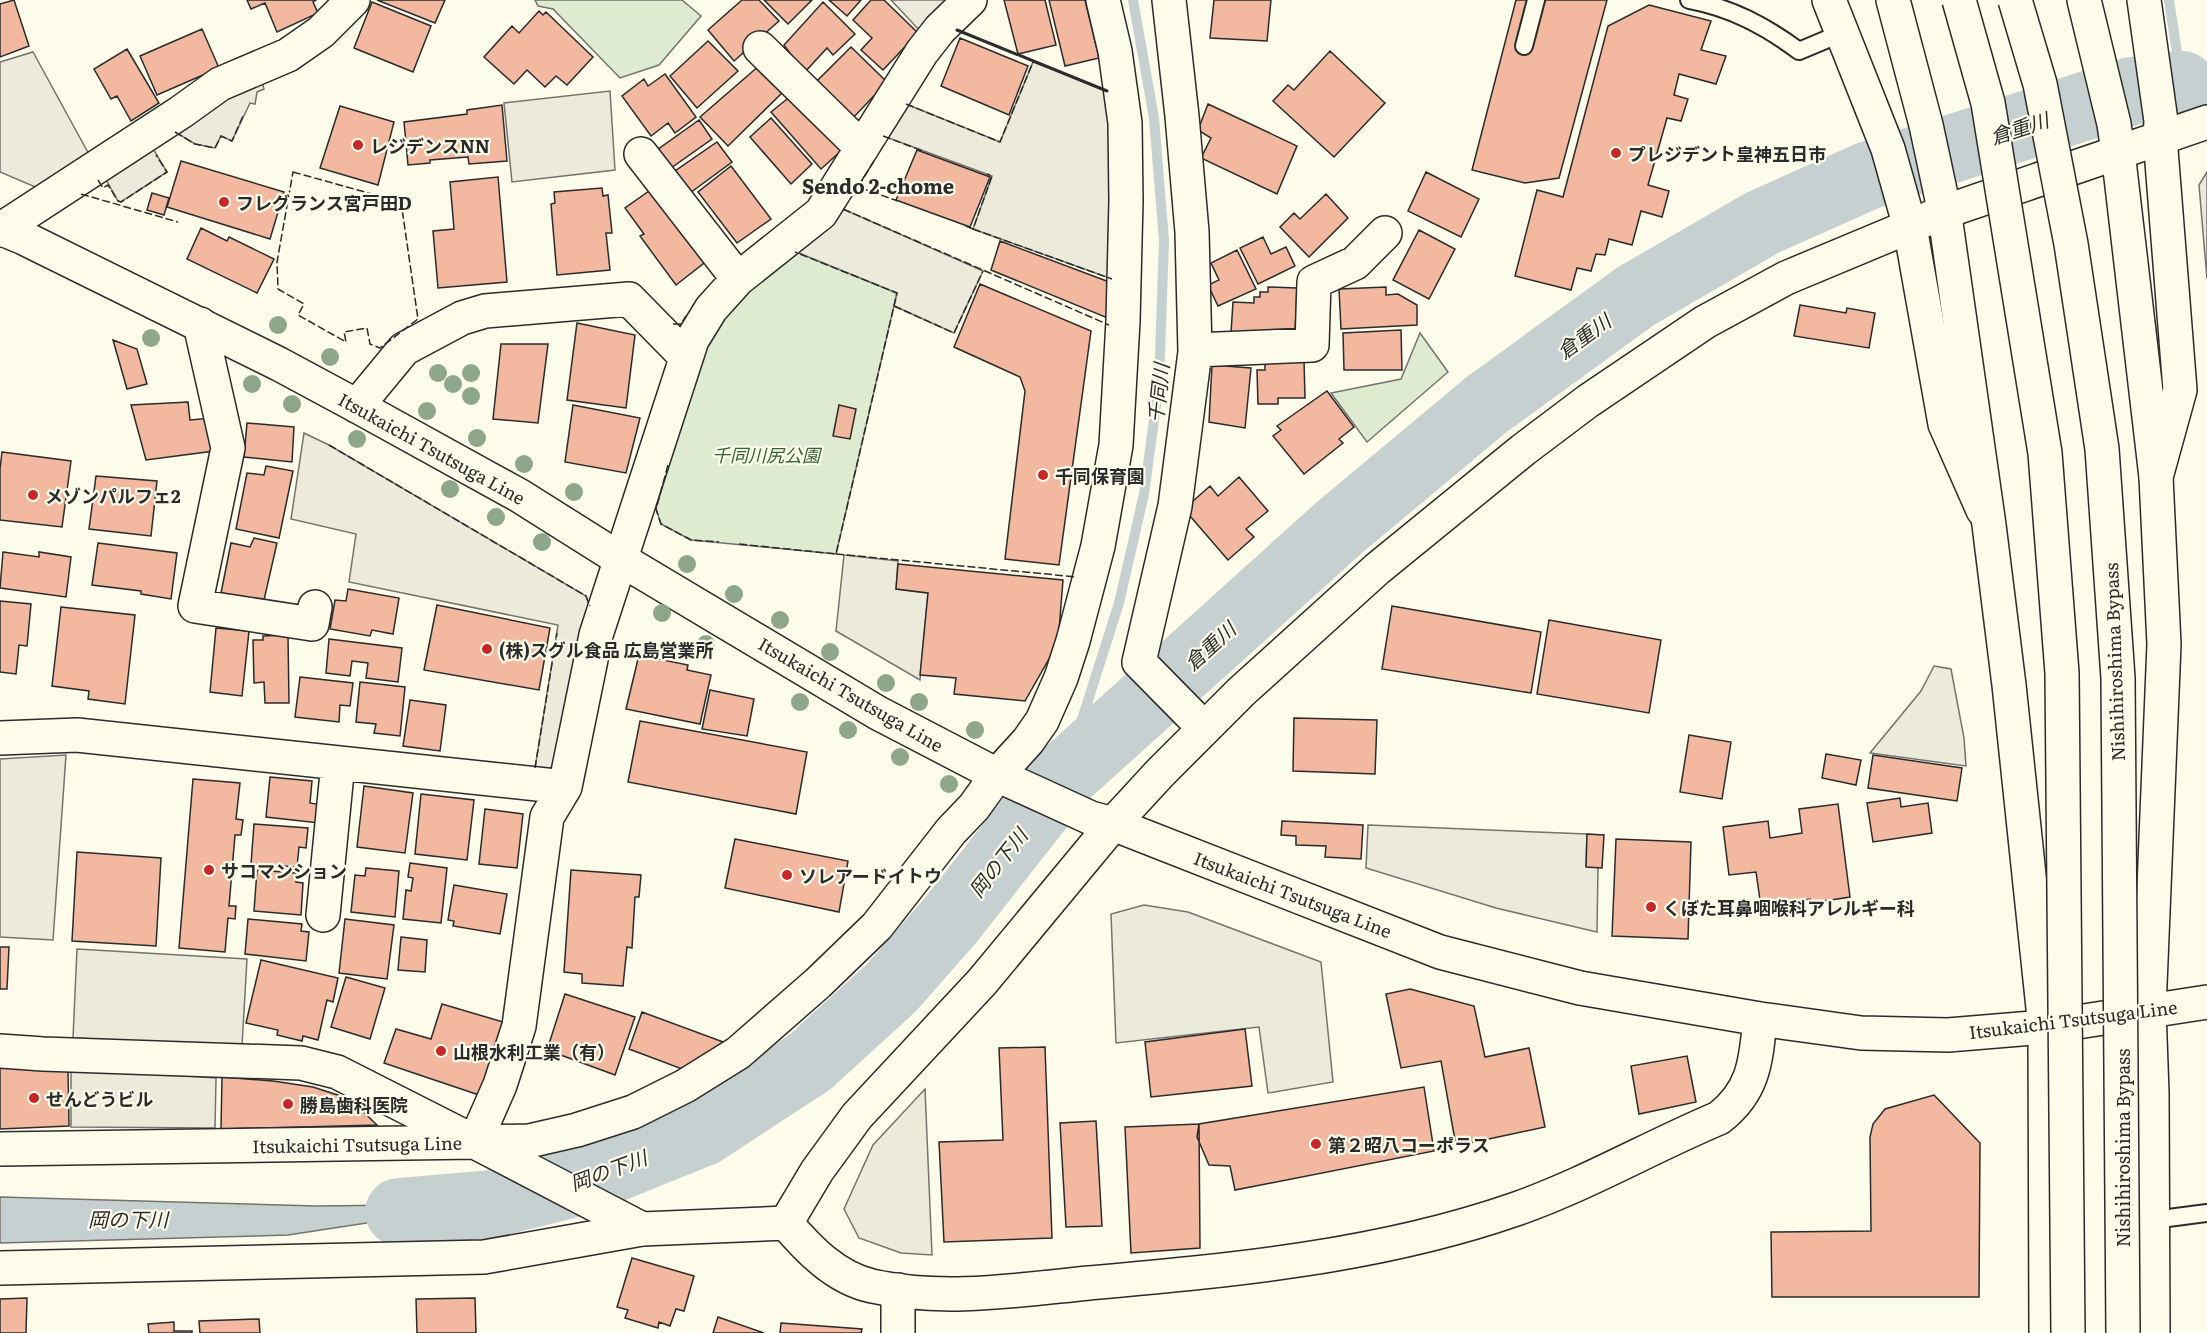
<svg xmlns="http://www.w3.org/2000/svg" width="2207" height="1333" font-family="Literata,'Noto Sans JP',serif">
  <rect width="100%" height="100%" fill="#fdfbea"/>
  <path fill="#deebd1" stroke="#74746e" stroke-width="1.5" d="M535 0H682L701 16 659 65 620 78 553 9 538 6Z
    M794 251 897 293 836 554 691 540 661 524 656 509 687 396 700 359 718 321 762 277Z
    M1420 333 1448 372 1367 442 1331 393 1401 379Z"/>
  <path fill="#eceadb" stroke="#74746e" stroke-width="1.5" d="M891 0H955L922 33Z
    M33 52 91 158 40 189 0 172V62Z
    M1033 62 1108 91 1113 138 1112 279 973 229 992 176 883 136 906 104 1000 142Z
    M261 79 264 89 257 92 255 104 250 103 232 141 221 136 215 148 195 144 175 132 207 109Z
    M610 91 615 170 512 182 504 103Z
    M152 147 167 172 121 202 118 201 104 176Z
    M2207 172V279L2199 185Z
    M843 209 983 271 954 333 894 306 897 293 794 251Z
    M304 433 329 445 586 596 592 613 556 770 535 768 558 625 349 582 356 534 291 519Z
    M844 555 898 561 896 589 928 593 920 680 836 631Z
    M1934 666 1951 669 1964 738 1966 766 1870 753 1921 691Z
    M66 755 53 940 0 937V759Z
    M1368 825 1587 834 1586 866 1598 867 1597 932 1496 908 1366 868Z
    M1144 905 1188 912 1321 962 1333 1082 1268 1093 1259 1027 1116 1043 1111 914Z
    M77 949 247 959 242 1046 73 1038Z
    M71 1068 216 1078 215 1128 71 1127Z
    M925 1089 932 1255 901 1253 859 1238 844 1209 873 1145Z"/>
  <path fill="#c7d0d0" stroke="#74746e" stroke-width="1.5" d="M0 1197 317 1206 491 1204 288 1235 0 1243Z"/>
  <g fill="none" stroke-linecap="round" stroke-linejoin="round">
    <path stroke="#c7d0d0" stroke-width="10" d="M2169 0 2182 85 2207 76
      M1064 776 1119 603 1144 494 1159 383 1164 241 1154 118 1133 0"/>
    <path stroke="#c7d0d0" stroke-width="68" d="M399 1212 491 1204 582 1181 703 1132 810 1062 891 988 950 921 1064 776 1340 527 1486 405 1636 296 1762 223 1867 176 2132 91 2182 85"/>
  </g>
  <path fill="#f2b8a0" stroke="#2b2b2b" stroke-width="1.5" d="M14 0 29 46 0 57V4Z
    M247 0H316L313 2 318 13 277 32 265 3 251 9Z
    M377 0H445L435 23Z
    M742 0H759L779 21 734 61 708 30Z
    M764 0H812L788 24Z
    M829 0H861L847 16Z
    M871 0H884L918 33 883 70 861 50 872 38 853 20Z
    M1004 0H1045L1056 45 1018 54Z
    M1049 0H1085L1099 58 1065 66Z
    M1214 0H1271L1267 41 1210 38Z
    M1516 0H1607L1559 178 1525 183 1472 170Z
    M372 2 431 26 413 72 354 48Z
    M823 2 855 34 833 55 827 48 804 73 784 45Z
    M1649 5 1711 21 1701 50 1726 56 1716 84 1679 74 1674 95 1688 99 1681 121 1667 118 1648 185 1669 191 1662 217 1641 211 1632 245 1609 239 1605 255 1596 254 1591 271 1577 268 1571 290 1515 276 1537 190 1563 197 1608 26Z
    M539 11 543 15 546 12 593 57 567 85 556 76 545 87 527 70 514 84 484 57 512 26 519 33Z
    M202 29 219 68 157 95 140 56Z
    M960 38 1028 66 1009 115 941 86Z
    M708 41 738 71 697 108 670 76Z
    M851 47 887 82 851 120 812 86Z
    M127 49 159 103 131 121 117 96 111 99 94 69Z
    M1330 51 1385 103 1334 157 1273 101 1288 85 1294 90Z
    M760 65 784 91 728 146 700 117Z
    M665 74 696 117 675 133 668 123 651 136 622 96 644 79 648 86Z
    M792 95 842 150 821 169 771 112Z
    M1208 104 1297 146 1277 194 1201 158 1211 138 1198 130Z
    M502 105 507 161 469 164 468 157 430 160V163L408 165 404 122 467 114V110Z
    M340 106 394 122 378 185 320 168Z
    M771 118 812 164 791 184 750 137Z
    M699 120 712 139 671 168 657 150Z
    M717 142 732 162 690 193 675 171Z
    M917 150 990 177 970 227 896 200Z
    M181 161 284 192 270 239 167 207Z
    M731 166 771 219 737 243 698 192Z
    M1426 172 1479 199 1461 237 1408 211Z
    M498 177 507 282 438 288 433 231 454 229 450 182Z
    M602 188 603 196 608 195 612 233H606L610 270 557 275 551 204 555 203 554 192Z
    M649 191 704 263 676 285 640 236 644 234 625 208Z
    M152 193 169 198 164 215 147 210Z
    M1326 194 1348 218 1309 257 1280 227 1294 213 1300 219Z
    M201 228 227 241 229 237 274 259 257 293 187 259Z
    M1419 230 1455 249 1429 299 1393 280Z
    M1263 237 1271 254 1286 247 1295 266 1258 284 1240 248Z
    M1000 241 1112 283 1110 319 991 270Z
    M1237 250 1256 289 1218 306 1208 285 1219 280 1211 263Z
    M980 284 1091 331 1059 565 1005 559 1025 391 1020 377 954 347Z
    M1268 287 1297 288 1295 335 1231 333 1233 302 1254 303V297H1260V292H1268Z
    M1386 287V295L1398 294 1417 305V325L1341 329 1339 289Z
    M1800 305 1846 313 1847 308 1875 313 1869 348 1794 336Z
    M577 323 635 335 626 408 567 400Z
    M1401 330 1402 370H1344L1343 333Z
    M113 340 137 349 147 384 127 389Z
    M501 344H548L538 423 493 419Z
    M1304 360 1305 398H1278V404H1258L1257 370H1265V361Z
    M1212 365 1251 368 1245 428 1209 422Z
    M1327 391 1354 427 1339 439 1343 443 1304 474 1273 436 1281 430 1277 426Z
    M188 402 190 420 212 418 214 451 146 460 131 405Z
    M573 405 640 418 626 473 565 462Z
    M839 405 856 409 850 439 833 436Z
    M247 423 294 427 292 462 244 457Z
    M2 452 71 461 62 527 0 520V469Z
    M266 466 293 471 279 538 236 529 247 473 264 475Z
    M96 476 157 481 151 536 89 529Z
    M1239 477 1268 511 1246 529 1254 537 1228 560 1184 509 1210 486 1218 496Z
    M254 538 277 543 264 600 221 593 231 543 250 547Z
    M98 543 177 553 171 599 141 594V591L92 585Z
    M3 552 39 557V552L71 557 66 597 0 588Z
    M898 564 1063 580 1058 643 1025 701 954 694 956 678 920 675 928 593 896 589Z
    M348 589 399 598 393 634 372 630 370 636 330 629 335 600 346 601Z
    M0 601 31 604 27 646 19 645 16 674 0 672Z
    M437 605 550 628 539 690 424 670Z
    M1392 606 1541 632 1531 693 1382 669Z
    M61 607 135 615 125 704 88 699 89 691 52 686Z
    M1549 620 1661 640 1649 713 1537 694Z
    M216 628 249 631 242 696 210 692Z
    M288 635 289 703H265L264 682 254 683 253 640H263V636Z
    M329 639 402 648 398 682 366 678 368 663 352 661 350 676 326 673Z
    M639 655 688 665 687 670 711 675 700 724 626 709Z
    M300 677 353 683 350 706 340 705 339 722 295 717Z
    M360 682 405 687 400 736 374 733 376 724 356 722Z
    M710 690 754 699 747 736 702 729Z
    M410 700 446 705 440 751 403 746Z
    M1294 718 1377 720 1375 774 1293 771Z
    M640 721 807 752 796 814 628 782Z
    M1689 735 1731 742 1722 799 1680 792Z
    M1826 754 1861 760 1856 785 1822 778Z
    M1873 755 1962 768 1957 801 1868 788Z
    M270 777 312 781 310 803 321 805 319 823 266 817Z
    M193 779 240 783 236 819 243 820 241 835H235L229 906H236L235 919 228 918 225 952 179 948Z
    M364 786 413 793 405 853 357 847Z
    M421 794 474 800 467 860 415 854Z
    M1900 798 1901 807 1928 803 1932 833 1873 842 1867 803Z
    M1838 804 1850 897 1811 903 1810 899 1761 907 1756 872 1729 875 1723 827 1768 821 1770 838 1802 833 1799 809Z
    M485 809 523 814 517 868 479 864Z
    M1282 821 1363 825 1361 859 1325 857 1326 846 1296 845V836L1281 835Z
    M254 824 308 828 306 848 299 847 297 867 251 864Z
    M1587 834 1604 835 1602 868 1586 867Z
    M735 839 848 861 839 912 725 888Z
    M1616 839 1691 842 1688 939 1612 936Z
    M77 852 161 858 156 946 72 941Z
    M410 863 447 868 441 923 403 919 406 890 411 891 413 878 408 877Z
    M366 868 399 871 395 917 351 912 355 875 365 876Z
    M257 870 297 873 296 882 303 883 301 915 254 911Z
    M571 870 641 875 639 897H635L632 948 627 947 623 986 582 983V974L564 972Z
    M454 885 507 894 500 934 453 926 454 921 448 920Z
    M248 919 302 924 301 931 309 932 306 961 245 954Z
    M345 919 394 925 387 979 339 973Z
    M401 937 427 940 425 972 398 970Z
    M0 947H9L7 989H0Z
    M261 960 338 978 333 1002 327 1000 318 1040 303 1036 302 1041 277 1035 278 1030 246 1023Z
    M346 977 385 988 370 1039 331 1027Z
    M1410 989 1474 1006 1485 1057 1529 1048 1545 1127 1456 1146 1441 1061 1401 1068 1386 994Z
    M565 994 635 1017 615 1075 547 1050Z
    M442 1004 503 1022 479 1095 384 1063 396 1029 431 1039Z
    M642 1012 726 1043 690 1072 629 1049Z
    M1245 1029 1252 1086 1151 1097 1145 1042Z
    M1045 1047 1052 1238 944 1242 939 1142 1003 1140 999 1048Z
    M1687 1056 1696 1102 1639 1114 1631 1066Z
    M0 1064 68 1069 69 1126 0 1129Z
    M222 1077 273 1081 313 1087 350 1099 377 1125 221 1129Z
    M1424 1087 1434 1151 1235 1190 1230 1166 1209 1165 1197 1137 1199 1124Z
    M1934 1095 1980 1143 1979 1297H1772L1771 1232 1871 1231 1870 1137 1873 1124 1885 1109Z
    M1096 1121 1102 1226 1066 1227 1060 1123Z
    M1199 1124 1200 1248 1131 1253 1125 1127Z
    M632 1258 694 1276 684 1311 676 1309 670 1326 659 1322 658 1328 625 1318 628 1310 617 1307Z
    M27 1298 26 1333H0V1299Z
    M475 1298 476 1333H417L416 1299Z
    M718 1317 764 1333H713Z
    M259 1319 260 1333H200L199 1321Z
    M174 1322V1331H192V1333H149L148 1324Z
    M781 1323 862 1329 861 1333H780Z"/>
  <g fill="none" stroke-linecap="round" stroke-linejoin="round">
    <g stroke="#2b2b2b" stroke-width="20">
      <path id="lane" d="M1689 0C1731 8 1764 25 1799 51L1842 33
        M1524 46 1536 0
        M2153 1220 2207 1213"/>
    </g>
    <g stroke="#2b2b2b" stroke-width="36">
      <path id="street" d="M1169 0 1182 116 1192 232 1195 352 1175 506 1139 662 1204 728
        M1829 0 1888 149 1910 227 1945 424 1983 510
        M2144 0 2161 121 2160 137 2180 390 2156 477
        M760 48 862 148
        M641 154 738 279
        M0 230 181 112 220 84 288 55 321 32 353 0
        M200 324 228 448 195 606 312 624 315 607
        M1195 350 1312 345 1314 282 1355 263 1385 233
        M357 406 404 349 462 318 485 311 629 299 686 357
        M0 738 77 735 565 787
        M323 915 338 763
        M0 1051 43 1054 301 1063 337 1072 475 1142 529 1141 577 1130 633 1112 685 1086 738 1053 818 983 877 926 951 831 974 807 997 775 1028 741 1042 721 1061 678 1073 641 1098 546 1116 445 1123 321 1126 201 1125 123 1115 51 1103 0
        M475 1142 500 1085 519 1026 547 817 565 787 596 635 692 340 711 309 738 279 821 213 922 52 940 29 970 0
        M0 1268 484 1257 642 1229
        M898 1333V1290"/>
    </g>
    <g stroke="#2b2b2b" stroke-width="36">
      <path id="secondary" d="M786 1223 817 1171 857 1116 982 982 1113 824 1159 774 1242 691 1377 569 1523 450 1588 401 1705 322 1786 278 1944 212 2207 122"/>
    </g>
    <g stroke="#2b2b2b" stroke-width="36">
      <path id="primary" d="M0 228 24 238 279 364 357 406 520 496 620 559 878 713 997 775 1091 818 1113 824 1440 952 1580 988 1760 1019 1861 1033 1948 1035 2045 1027 2207 1002
        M0 1149 475 1142 642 1229 786 1223C809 1250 836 1278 872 1286 942 1302 1018 1290 1089 1283 1233 1270 1378 1257 1516 1209 1587 1184 1650 1147 1719 1118 1754 1091 1756 1061 1760 1019"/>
    </g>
    <g stroke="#2b2b2b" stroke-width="36">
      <path id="highway" d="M1893 0 1926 125 1944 209 1989 525 2009 685 2045 1027 2046 1333
        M2084 0 2114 124 2118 152 2156 477 2164 644 2149 1009 2152 1093 2153 1333"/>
    </g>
    <use href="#lane" stroke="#fdfbea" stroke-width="16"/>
    <use href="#street" stroke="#fdfbea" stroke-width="33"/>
    <use href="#secondary" stroke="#fdfbea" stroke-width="33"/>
    <use href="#primary" stroke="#fdfbea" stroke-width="33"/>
    <use href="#highway" stroke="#fdfbea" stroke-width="33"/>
    <g stroke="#2b2b2b" stroke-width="36" stroke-linecap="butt">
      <path id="highway-bridge" d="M1959 0 1988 103 2045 453 2062 673 2068 1333
        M2015 0 2040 84 2071 244 2102 449 2118 678 2123 1333"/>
    </g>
    <use href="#highway-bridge" stroke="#fdfbea" stroke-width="33"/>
    <path stroke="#2b2b2b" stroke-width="1.5" stroke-dasharray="8 3" stroke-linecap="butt" d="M906 104 1000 142 1033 62
      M175 132 195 144 215 148 221 136 232 141 243 116
      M883 136 923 151
      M874 161 858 187 898 201
      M293 172 401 202 418 319 380 348 370 344 367 328 344 332 346 342 298 315 304 304 278 289 277 262Z
      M98 180 103 188 108 185 118 201 121 202 167 172 156 155
      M81 194 178 222
      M843 209 1109 325
      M966 226 973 229 992 176 987 174
      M973 229 1112 279
      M894 306 954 333 983 271
      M673 324H681L686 316
      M329 445 586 596 590 606
      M668 465 656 509 661 524 691 540 719 542
      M739 544 836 554 897 293 795 252
      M836 554 1077 577
      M535 768 557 633"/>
    <path stroke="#2b2b2b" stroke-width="3" d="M957 30 1107 91"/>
  </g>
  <g fill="#8ea78a">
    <circle cx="278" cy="325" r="9"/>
    <circle cx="151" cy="338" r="9"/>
    <circle cx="330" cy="357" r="9"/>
    <circle cx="438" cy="373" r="9"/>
    <circle cx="471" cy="373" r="9"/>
    <circle cx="252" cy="384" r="9"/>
    <circle cx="453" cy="384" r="9"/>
    <circle cx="471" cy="396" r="9"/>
    <circle cx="292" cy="404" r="9"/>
    <circle cx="427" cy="411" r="9"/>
    <circle cx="477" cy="438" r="9"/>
    <circle cx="357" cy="439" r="9"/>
    <circle cx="524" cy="464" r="9"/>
    <circle cx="450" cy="489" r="9"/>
    <circle cx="574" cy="492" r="9"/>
    <circle cx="496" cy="517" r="9"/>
    <circle cx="542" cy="542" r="9"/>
    <circle cx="687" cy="564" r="9"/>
    <circle cx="734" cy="594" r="9"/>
    <circle cx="662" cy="613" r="9"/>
    <circle cx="780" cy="620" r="9"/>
    <circle cx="706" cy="644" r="9"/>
    <circle cx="830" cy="652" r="9"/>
    <circle cx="886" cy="683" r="9"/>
    <circle cx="800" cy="702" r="9"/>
    <circle cx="919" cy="702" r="9"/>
    <circle cx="848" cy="730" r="9"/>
    <circle cx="975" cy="730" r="9"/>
    <circle cx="900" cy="757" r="9"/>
    <circle cx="949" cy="784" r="9"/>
  </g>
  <g fill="#c62828" stroke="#fdfbea" stroke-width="2">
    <circle cx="358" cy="145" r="6"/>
    <circle cx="1616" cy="153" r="6"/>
    <circle cx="224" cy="202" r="6"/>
    <circle cx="1043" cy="475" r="6"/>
    <circle cx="33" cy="495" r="6"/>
    <circle cx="487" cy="649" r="6"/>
    <circle cx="209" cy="870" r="6"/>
    <circle cx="787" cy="875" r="6"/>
    <circle cx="1651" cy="907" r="6"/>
    <circle cx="441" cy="1051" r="6"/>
    <circle cx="34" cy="1098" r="6"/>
    <circle cx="288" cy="1104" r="6"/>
    <circle cx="1316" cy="1144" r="6"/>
  </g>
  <g text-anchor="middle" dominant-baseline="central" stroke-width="4.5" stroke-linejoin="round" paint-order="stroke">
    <g font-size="18" font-weight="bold" fill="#2b2b2b" stroke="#fdfbea" text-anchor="start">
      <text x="370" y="145">レジデンスNN</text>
      <text x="1628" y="153">プレジデント皇神五日市</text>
      <text x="236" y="202">フレグランス宮戸田D</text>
      <text x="1055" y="475">千同保育園</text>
      <text x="45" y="495">メゾンパルフェ2</text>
      <text x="499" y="649">(株)スグル食品 広島営業所</text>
      <text x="221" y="870">サコマンション</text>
      <text x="799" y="875">ソレアードイトウ</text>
      <text x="1663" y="907">くぼた耳鼻咽喉科アレルギー科</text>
      <text x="453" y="1051">山根水利工業（有）</text>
      <text x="46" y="1098">せんどうビル</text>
      <text x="300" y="1104">勝島歯科医院</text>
      <text x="1328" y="1144">第２昭八コーポラス</text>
    </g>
    <g font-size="18" fill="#2b2b2b" stroke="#fdfbea">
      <text transform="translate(432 448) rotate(29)">Itsukaichi Tsutsuga Line</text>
      <text transform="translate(2114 662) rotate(-92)">Nishihiroshima Bypass</text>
      <text transform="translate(851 694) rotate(30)">Itsukaichi Tsutsuga Line</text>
      <text transform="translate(1293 894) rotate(21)">Itsukaichi Tsutsuga Line</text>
      <text transform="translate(2073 1019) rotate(-7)">Itsukaichi Tsutsuga Line</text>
      <text transform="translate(357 1144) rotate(-1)">Itsukaichi Tsutsuga Line</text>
      <text transform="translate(2122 1148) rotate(-90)">Nishihiroshima Bypass</text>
    </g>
    <g font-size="18" font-style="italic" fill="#34623c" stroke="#fdfbea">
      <text x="766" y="454">千同川尻公園</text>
    </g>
    <g font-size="20" font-style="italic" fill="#2b2b2b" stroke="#fdfbea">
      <text transform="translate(2019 127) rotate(-18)">倉重川</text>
      <text transform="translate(1583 335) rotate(-36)">倉重川</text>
      <text transform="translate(1157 393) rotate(-84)">千同川</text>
      <text transform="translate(1209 645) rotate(-42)">倉重川</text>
      <text transform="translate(997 862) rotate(-52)">岡の下川</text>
      <text transform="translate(608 1169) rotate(-20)">岡の下川</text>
      <text x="128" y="1218">岡の下川</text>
    </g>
    <g font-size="20" font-weight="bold" fill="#2b2b2b" stroke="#fdfbea">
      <text x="878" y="185">Sendo 2-chome</text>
    </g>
  </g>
</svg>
